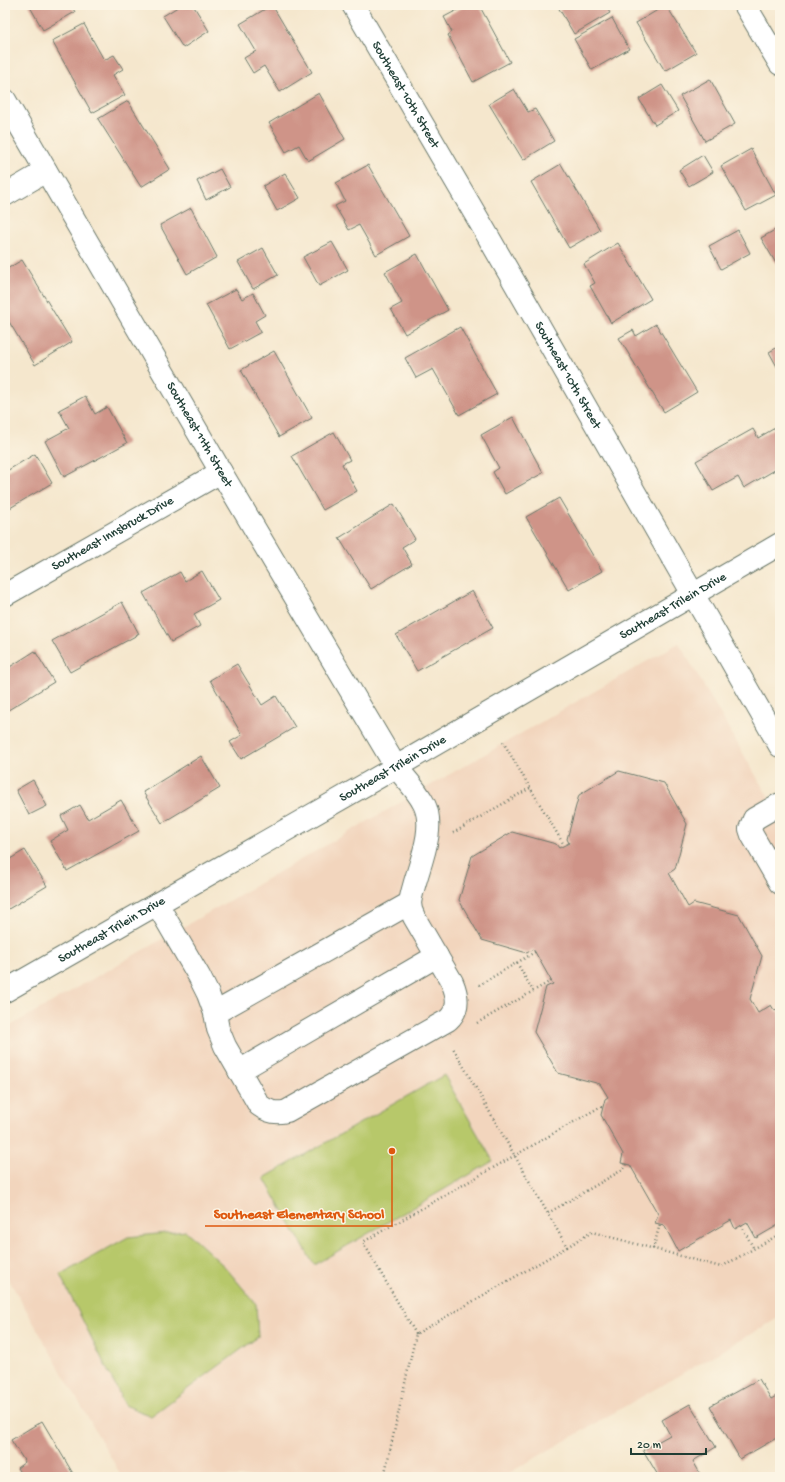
<svg xmlns="http://www.w3.org/2000/svg" width="785" height="1482" font-family="'Gochi Hand',sans-serif">
  <rect width="100%" height="100%" fill="#fcf5e5"/>
  <filter id="ink" filterUnits="userSpaceOnUse"><feTurbulence type="fractalNoise" baseFrequency=".025" numOctaves="2"/><feDisplacementMap in="SourceGraphic" scale="8" xChannelSelector="R" yChannelSelector="G"/><feConvolveMatrix kernelMatrix="1 2 1 2 8 2 1 2 1" color-interpolation-filters="sRGB"/></filter>
  <filter id="wash" filterUnits="userSpaceOnUse"><feTurbulence type="fractalNoise" baseFrequency=".012" numOctaves="4" result="noise"/><feDisplacementMap in="SourceGraphic" scale="16" xChannelSelector="R" yChannelSelector="G"/><feGaussianBlur stdDeviation="0.9" result="paint"/><feColorMatrix in="noise" values="0 0 0 0 0 0 0 0 0 0 0 0 0 0 0 0 0 1.4 0 .05"/><feComposite in="paint" operator="in"/></filter>
  <g filter="url(#wash)">
    <rect width="100%" height="100%" fill="#f5e7cd"/>
    <path fill="#f2d5bd" d="M679 643 780 817V1317L502 1477H122L5 1273V1029Z"/>
    <path fill="#b7c86b" stroke="#6b8250" d="M444 1075 493 1161 314 1265 264 1178Z
      M186 1231 226 1268 256 1304 258 1337 151 1416 125 1405 60 1275 128 1237Z"/>
    <g id="blocks">
      <path fill="#cf9488" d="M29 5H71L75 12 43 30Z
        M181 5H193L209 31 183 48 163 16Z
        M272 5 312 72 280 92 264 66 253 73 244 58 256 51 240 24Z
        M467 5H479L510 62 473 82 448 35 452 32 444 17Z
        M562 5H605L610 13 574 34 558 7Z
        M666 5 696 53 665 71 636 23Z
        M612 18 629 49 592 70 574 39Z
        M84 24 104 60 114 55 123 69 113 75 125 95 92 113 52 41Z
        M710 79 735 124 705 141 680 96Z
        M662 85 678 111 655 125 639 99Z
        M514 89 528 112 535 109 554 141 523 160 489 104Z
        M319 93 345 139 308 161 299 145 286 152 269 123Z
        M128 101 170 169 141 187 98 119Z
        M751 149 776 195 746 211 721 166Z
        M703 155 713 172 689 186 679 170Z
        M561 164 600 230 569 248 531 182Z
        M368 165 409 236 376 255 359 225 349 230 335 206 345 201 336 183Z
        M220 169 230 187 206 200 197 181Z
        M285 173 300 198 277 211 263 186Z
        M191 208 217 257 187 274 160 225Z
        M780 227V270L761 238Z
        M738 230 750 253 721 269 709 246Z
        M332 242 348 270 319 286 303 257Z
        M618 243 651 299 611 323 590 286 595 283 584 264Z
        M263 248 278 275 253 289 238 262Z
        M417 254 448 310 405 334 391 309 402 303 385 272Z
        M22 260 72 342 35 365 5 315V270Z
        M236 289 242 299 253 293 265 315 255 321 261 332 230 349 206 305Z
        M656 324 697 392 664 412 619 338 633 330 636 336Z
        M460 327 497 394 459 415 433 369 416 378 405 358Z
        M780 346V372L769 352Z
        M274 351 312 418 279 437 241 370Z
        M85 396 95 414 107 407 127 443 64 477 45 441 69 428 59 410Z
        M513 417 543 473 505 494 493 472 499 468 481 435Z
        M780 425V467L744 488 738 477 713 491 696 461 753 429 758 438Z
        M334 432 350 460 342 464 357 491 323 510 292 456Z
        M35 454 52 483 5 511V472Z
        M559 498 602 571 569 590 526 517Z
        M394 504 415 539 402 547 412 564 371 589 339 538Z
        M202 571 219 600 194 614 200 626 171 642 143 593 180 572 185 581Z
        M472 591 493 628 417 671 396 635Z
        M122 602 139 634 70 672 52 641Z
        M35 651 54 682 5 712V670Z
        M237 664 262 705 276 696 295 727 241 759 230 742 242 735 210 680Z
        M201 756 220 788 162 823 143 792Z
        M619 771 664 783 687 824 675 869 669 873 688 907 694 903 739 915 762 956 750 999 758 1013 771 1005 774 1010 780 1012V1224L756 1238 747 1222 735 1229 731 1220 678 1251 664 1225 655 1223 658 1214 630 1165 621 1163 623 1154 601 1115 605 1099 608 1097 600 1084 558 1073 534 1032 546 987 553 984 535 952 533 949 527 953 482 940 459 900 472 856 512 832 556 844 559 848 569 843 567 839 579 795Z
        M33 780 47 806 29 815 16 790Z
        M121 800 139 831 67 871 50 841 68 830 61 816 80 805 88 819Z
        M25 850 47 886 5 911V862Z
        M759 1379 771 1399 780 1394V1436L740 1459 710 1406Z
        M690 1404 716 1447 693 1461 702 1477H659L643 1450 670 1435 662 1420Z
        M42 1421 75 1477H23L17 1468 25 1462 11 1440Z"/>
    </g>
  </g>
  <g filter="url(#ink)">
    <use href="#blocks" fill-opacity="0" stroke="#6a786a" stroke-width="1"/>
    <g fill="none" stroke-linecap="round" stroke-linejoin="round">
      <g stroke="#6a786a" stroke-width="24">
        <g id="minor">
          <path id="s1" d="M353 5 485 231 780 746"/>
          <path d="M745 5 780 64"/>
          <path id="s2" d="M5 100 221 472 396 767C406 779 417 790 424 804 438 832 414 874 410 903L411 910 414 917 452 982C458 996 460 1009 448 1020L287 1111C276 1114 268 1112 259 1105L225 1046 218 1029 215 1013 208 994 199 976 157 904"/>
          <path d="M5 195 46 171"/>
          <path id="s3" d="M5 595 221 472"/>
          <path d="M780 804 754 819 750 829 752 835 780 883"/>
          <path id="s4" d="M5 991 396 767 780 544"/>
          <path d="M215 1013 410 903"/>
          <path d="M239 1071 437 956"/>
        </g>
      </g>
      <path stroke="#6a786a" stroke-width="2.5" stroke-dasharray="1 3" stroke-linecap="butt" d="M503 742 564 845
        M453 833 530 788
        M517 963 533 991
        M479 985 535 952
        M477 1023 551 981
        M548 1213 624 1169 626 1164
        M741 1225 754 1249
        M567 1247 592 1232 721 1267 780 1234
        M653 1249 660 1224
        M416 1334 363 1242 600 1107H603
        M384 1477 416 1334 567 1247 453 1048"/>
      <use href="#minor" stroke="#fff" stroke-width="22"/>
    </g>
  </g>
  <g text-anchor="middle" dominant-baseline="central" stroke-width="3" stroke-linejoin="round" paint-order="stroke">
    <g font-size="13" fill="#1f3d34" stroke="#fcf5e5">
      <text stroke="none"><textPath href="#s1" startOffset="104">Southeast 10th Street</textPath></text>
      <text stroke="none"><textPath href="#s1" startOffset="428">Southeast 10th Street</textPath></text>
      <text stroke="none"><textPath href="#s2" startOffset="387">Southeast 11th Street</textPath></text>
      <text stroke="none"><textPath href="#s3" startOffset="124">Southeast Innsbruck Drive</textPath></text>
      <text stroke="none"><textPath href="#s4" startOffset="771">Southeast Trilein Drive</textPath></text>
      <text stroke="none"><textPath href="#s4" startOffset="447">Southeast Trilein Drive</textPath></text>
      <text stroke="none"><textPath href="#s4" startOffset="123">Southeast Trilein Drive</textPath></text>
    </g>
  </g>
  <path fill="none" stroke="#de580e" stroke-width="1.5" d="M392 1151L392 1226H205"/>
  <circle fill="#de580e" stroke="#fcf5e5" stroke-width="1.5" cx="392" cy="1151" r="4"/>
  <g font-size="14" text-anchor="middle" font-weight="bold" fill="#de580e" stroke="#fcf5e5" stroke-width="3" stroke-linejoin="round" paint-order="stroke">
    <text x="299" y="1218">Southeast Elementary School</text>
  </g>
  <rect width="785" height="1482" fill="none" stroke="#fcf5e5" stroke-width="20"/>
  <path d="M631 1448v6h75v-6" fill="none" stroke="#1f3d34" stroke-width="2"/>
  <text x="637" y="1448" font-size="12" fill="#1f3d34" stroke="#fcf5e5" stroke-width="3" paint-order="stroke">20 m</text>
</svg>
